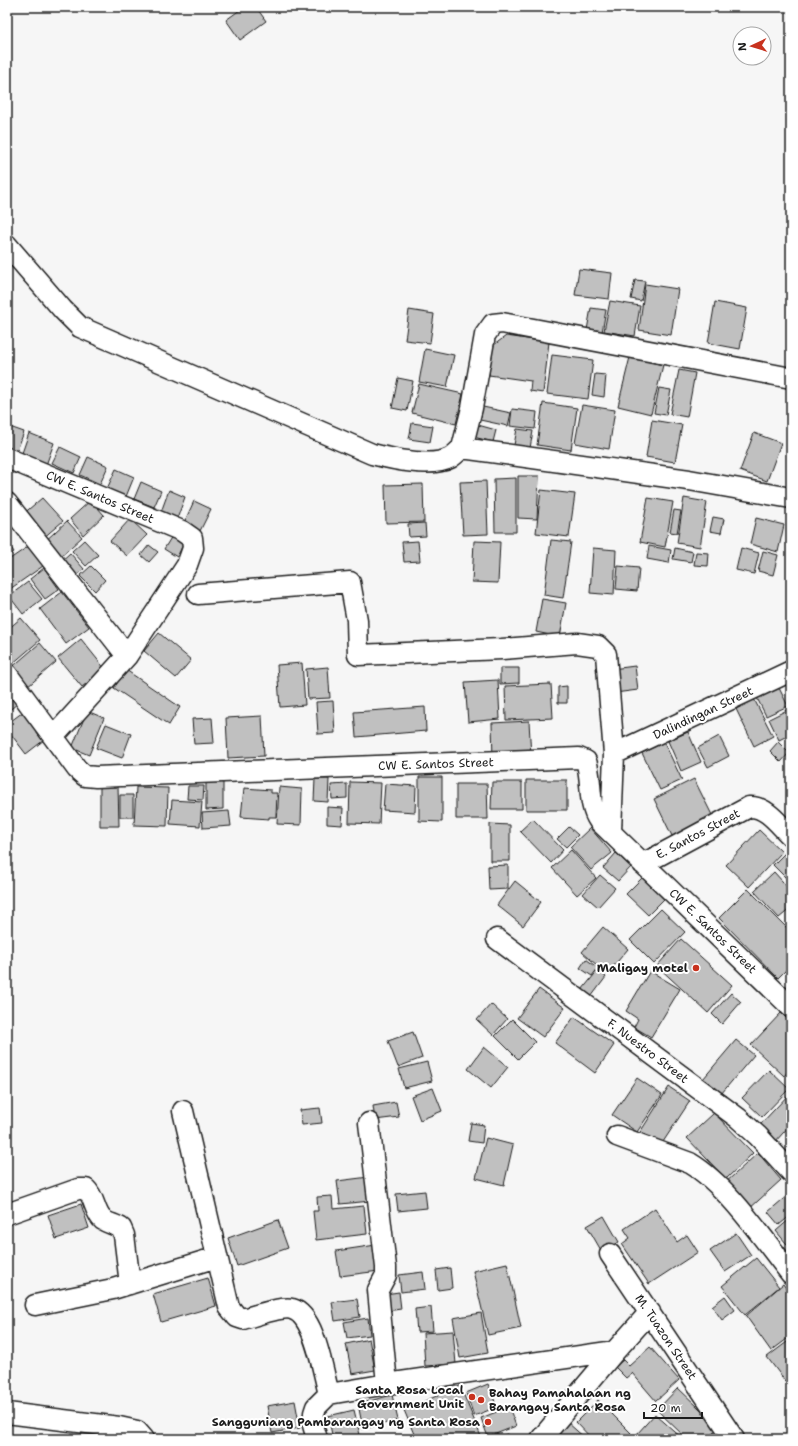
<svg xmlns="http://www.w3.org/2000/svg" width="798" height="1446" font-family="'Shantell Sans',sans-serif">
  <rect width="100%" height="100%" fill="#f6f6f6"/>
  <filter id="ink" filterUnits="userSpaceOnUse"><feTurbulence type="fractalNoise" baseFrequency=".025" numOctaves="2"/><feDisplacementMap in="SourceGraphic" scale="8" xChannelSelector="R" yChannelSelector="G"/><feConvolveMatrix kernelMatrix="1 2 1 2 8 2 1 2 1" color-interpolation-filters="sRGB"/></filter>
  <g filter="url(#ink)">
    <path fill="#c0c0c0" stroke="#1c1c1c" d="M244 7H256L266 21 240 40 226 20Z
      M579 269 612 273 609 299 575 295Z
      M635 280 645 281 641 301 631 299Z
      M645 284 678 289 671 335 639 330Z
      M610 301 640 306 635 336 604 331Z
      M715 302 747 308 740 349 708 343Z
      M591 308 606 310 602 332 587 330Z
      M409 310 434 314 430 343 405 340Z
      M506 336 549 342 543 393 530 391 531 381 489 375 490 348Z
      M425 349 454 355 447 387 419 382Z
      M552 355 593 360 588 399 547 394Z
      M630 357 663 365 651 414 618 406Z
      M679 370 695 373 687 417 670 414Z
      M595 374 606 375 604 397 592 395Z
      M398 378 413 381 407 411 392 408Z
      M419 384 463 394 456 424 412 413Z
      M659 388 671 390 666 415 654 413Z
      M543 403 577 408 571 450 537 445Z
      M582 405 615 410 609 449 575 443Z
      M483 407 511 413 508 426 480 420Z
      M512 409 537 412 535 429 510 426Z
      M652 420 682 425 675 462 646 457Z
      M412 423 433 426 430 442 409 439Z
      M478 425 496 430 493 442 474 437Z
      M7 426 24 432 16 453 7 450Z
      M517 429 533 431 530 448 514 445Z
      M29 433 54 443 46 465 21 456Z
      M754 433 781 443 767 481 740 471Z
      M60 447 81 457 74 473 52 463Z
      M88 457 108 466 100 484 80 475Z
      M116 469 134 477 125 499 106 491Z
      M518 476H539L537 519 518 518Z
      M516 478V532H495L494 479Z
      M486 481 488 534 463 535 460 482Z
      M141 482 161 491 154 507 134 499Z
      M423 484 424 522 386 523 385 485Z
      M169 490 185 497 177 519 161 512Z
      M541 490 575 494 569 537 536 533Z
      M42 498 63 521 42 539 22 515Z
      M648 498 673 502 665 547 640 542Z
      M684 498 707 502 700 547 677 543Z
      M91 500 104 515 83 535 70 519Z
      M194 501 211 509 200 531 184 523Z
      M674 510 681 511 677 533 670 532Z
      M713 517 724 519 721 533 710 531Z
      M756 518 784 525 778 552 750 544Z
      M130 519 147 535 127 556 110 541Z
      M67 521 82 537 58 559 43 543Z
      M425 523 426 536 409 537 408 524Z
      M172 536 184 543 177 557 164 549Z
      M84 540 98 555 86 566 72 551Z
      M551 540 571 542 563 598 544 595Z
      M418 541 420 561 404 562 402 542Z
      M474 541 500 542 498 583 472 582Z
      M7 542 14 552 7 557Z
      M149 545 158 552 149 562 141 555Z
      M29 546 43 566 10 589 7 585V561Z
      M649 546 671 550 669 563 647 559Z
      M593 548 616 550 614 595 590 593Z
      M675 548 693 552 691 562 673 559Z
      M741 548 759 553 754 574 736 570Z
      M763 551 778 555 773 575 758 571Z
      M696 552 709 553 708 566 694 565Z
      M70 553 84 569 73 579 59 563Z
      M91 566 105 580 95 591 80 576Z
      M618 566 639 568 637 591 616 589Z
      M44 568 59 589 45 599 30 579Z
      M28 582 42 599 23 614 9 596Z
      M62 592 89 627 66 644 40 609Z
      M542 599 566 603 560 637 536 632Z
      M21 618 40 640 11 665 7 661V630Z
      M159 633 191 660 176 678 144 651Z
      M81 639 105 669 82 687 58 658Z
      M40 643 56 662 26 688 10 669Z
      M302 663 305 705 280 707 277 665Z
      M635 666 638 690 615 693 612 669Z
      M328 667 330 698 308 699 306 669Z
      M500 668H519V683L500 684Z
      M126 670 180 707 169 725 114 688Z
      M498 680 500 719 468 722 465 682Z
      M551 684 553 718 506 720 505 686Z
      M567 686V703H558V687Z
      M779 688 788 706 766 716 757 698Z
      M7 691 17 704 7 712Z
      M754 699 773 736 754 746 736 709Z
      M333 701 335 733 318 734 316 702Z
      M425 707 426 731 356 737 354 712Z
      M789 709 791 713V734L779 740 769 719Z
      M87 711 104 718 89 755 72 748Z
      M23 712 44 740 26 754 7 729V724Z
      M262 716 264 756 228 758 226 718Z
      M212 718 214 743 194 744 192 719Z
      M529 721 531 757 493 759 492 723Z
      M106 724 131 734 122 758 96 748Z
      M688 732 701 762 681 771 668 741Z
      M719 736 729 756 708 767 698 748Z
      M664 742 682 780 660 790 642 753Z
      M778 742 789 753 781 762 770 751Z
      M419 777H442V822L419 821Z
      M315 779H329L328 802 314 801Z
      M694 779 713 817 673 838 654 799Z
      M526 780H567V810H526Z
      M206 781H223V809L206 810Z
      M350 782 381 783 379 824 349 823Z
      M492 782H522V809H491Z
      M347 784V798L332 799 331 785Z
      M385 784 416 786 415 812 383 810Z
      M456 784H487L488 819H456Z
      M100 786H118L119 826H100Z
      M188 786H204L203 800 187 799Z
      M136 787 168 788 167 826 134 825Z
      M279 787 302 789 301 825 277 824Z
      M244 788 271 790V793H277L276 817H269V819L241 817Z
      M120 795H133V817H120Z
      M172 800 202 802 200 826 170 824Z
      M327 807 343 808 342 825 327 824Z
      M229 811 231 826 203 828 202 813Z
      M533 819 563 850 551 863 520 831Z
      M490 824 510 825V861H490Z
      M569 827 578 835 566 847 557 839Z
      M590 828 612 853 591 870 570 847Z
      M759 830 782 852 749 887 726 865Z
      M571 850 596 878 577 895 552 868Z
      M788 850 791 853V883L773 865Z
      M616 853 631 867 618 881 603 868Z
      M508 865V889L489 890 488 866Z
      M774 872 791 891V908L779 918 754 891Z
      M600 875 615 888 598 907 583 894Z
      M643 877 664 899 648 915 626 894Z
      M515 881 541 902 523 926 497 905Z
      M748 889 791 932V965L778 978 719 918Z
      M661 909 685 932 654 964 630 940Z
      M603 927 628 949 607 974 582 952Z
      M681 939 732 985 708 1013 657 966Z
      M586 959 598 968 592 976 580 968Z
      M598 970 606 977 591 997 582 990Z
      M650 971 680 989 651 1037 634 1027 638 1019 626 1011Z
      M539 989 565 1008 543 1037 517 1018Z
      M731 993 741 1002 722 1024 712 1014Z
      M491 1004 507 1019 493 1035 477 1020Z
      M781 1013 791 1023V1068L784 1076 751 1045Z
      M574 1017 614 1045 595 1073 555 1043Z
      M512 1019 535 1042 518 1059 495 1036Z
      M413 1032 422 1058 398 1067 388 1041Z
      M736 1040 754 1055 721 1094 703 1079Z
      M484 1047 508 1067 491 1088 468 1069Z
      M427 1062 432 1081 404 1088 399 1069Z
      M769 1070 789 1089 762 1117 742 1098Z
      M637 1078 662 1095 637 1132 612 1115Z
      M669 1087 690 1101 661 1145 637 1137Z
      M433 1088 442 1111 420 1120 411 1096Z
      M791 1092V1124L775 1142 758 1127Z
      M396 1102 399 1117 375 1120 373 1106Z
      M320 1108 322 1123 302 1125 300 1110Z
      M714 1113 753 1153 726 1179 687 1138Z
      M471 1123 484 1125 482 1143 468 1141Z
      M486 1138 513 1145 504 1185 476 1178Z
      M758 1153 781 1180 748 1210 724 1184Z
      M369 1177 371 1201 340 1204 337 1181Z
      M425 1191 427 1208 398 1211 396 1194Z
      M789 1194 791 1196V1215L779 1225 768 1212Z
      M332 1196 333 1209 364 1206 367 1234 316 1240 313 1211H318L317 1197Z
      M81 1204 89 1228 56 1239 48 1215Z
      M655 1208 677 1242 687 1235 698 1252 649 1284 622 1244 630 1238 624 1229Z
      M604 1216 619 1242 602 1252 587 1226Z
      M791 1218V1249L776 1231Z
      M278 1220 288 1248 237 1266 228 1238Z
      M736 1233 751 1255 725 1272 710 1251Z
      M376 1245 379 1271 340 1276 336 1251Z
      M756 1258 779 1287 745 1315 722 1286Z
      M507 1263 521 1328 488 1335 473 1271Z
      M450 1268 452 1288 438 1290 436 1270Z
      M423 1272 425 1289 401 1292 399 1275Z
      M208 1278 216 1306 161 1322 153 1294Z
      M783 1284 791 1295V1336L771 1351 746 1316Z
      M399 1292 401 1309 387 1311 385 1294Z
      M725 1296 735 1310 722 1320 712 1306Z
      M357 1299 360 1317 335 1321 332 1302Z
      M431 1307 433 1331 417 1332 415 1309Z
      M481 1313 488 1353 460 1358 453 1318Z
      M368 1318 370 1335 347 1338 344 1322Z
      M453 1331 456 1364 425 1366 423 1333Z
      M369 1339 375 1370 352 1374 346 1344Z
      M791 1339V1377L785 1381 767 1357Z
      M650 1347 679 1380 656 1401 632 1373 626 1378 615 1367 623 1360 629 1366Z
      M488 1384 497 1407 474 1416 466 1393Z
      M460 1386 482 1439H416L404 1410Z
      M678 1388 719 1427 707 1439H687L657 1410Z
      M392 1395 398 1420 363 1429 358 1404Z
      M598 1400 631 1433 625 1439H592L576 1422Z
      M295 1401 300 1428 272 1433 267 1406Z
      M509 1407 516 1426 488 1437 481 1418Z
      M354 1410 361 1439H333L328 1416Z
      M655 1414 683 1439H643L637 1434Z
      M567 1422 586 1439H552Z
      M507 1434 509 1439H495Z"/>
    <g fill="none" stroke-linecap="round" stroke-linejoin="round">
      <g stroke="#1c1c1c" stroke-width="23">
        <path id="minor" d="M7 245 63 310 80 327 372 454C392 459 431 468 450 458 454 456 458 451 462 448
          M791 378 502 323 493 324 485 335 472 408 462 448 689 480 791 498
          M7 458 182 531 192 538 193 548 187 565 127 656 54 736
          M7 503 127 656
          M198 594 350 582 357 620 358 655 502 649 577 643 598 646 606 654 614 754 611 832
          M7 674 77 769 85 776 96 777 579 758 586 761C593 780 587 804 599 821L791 1007
          M614 754 791 671
          M643 864 749 807C767 806 779 825 791 836
          M497 939 738 1118 758 1136 791 1172
          M183 1111 229 1307 237 1317 243 1319C254 1316 282 1306 292 1309 315 1315 323 1373 329 1394
          M369 1123 386 1267V1275L378 1290 387 1384
          M617 1136 690 1163C728 1186 763 1239 791 1274
          M7 1214 78 1189H86C95 1197 94 1212 103 1220 108 1223 116 1225 121 1228L124 1235 130 1284
          M610 1254 734 1439
          M35 1305 113 1289 217 1257
          M7 1413 119 1427 137 1431 144 1439
          M317 1439 313 1425 314 1413 316 1407 329 1394 387 1384 615 1351
          M541 1439 615 1351 650 1312"/>
      </g>
      <use href="#minor" stroke="#fff" stroke-width="20"/>
    </g>
  </g>
  <g fill="#c8321e" stroke="#fff" stroke-width="1.5">
    <circle cx="696" cy="968" r="4"/>
    <circle cx="472" cy="1397" r="4"/>
    <circle cx="481" cy="1400" r="4"/>
    <circle cx="488" cy="1422" r="4"/>
  </g>
  <g text-anchor="middle" dominant-baseline="central" stroke-width="4" stroke-linejoin="round" paint-order="stroke">
    <g font-size="12" fill="#1c1c1c" stroke="#fff">
      <text transform="translate(100 497) rotate(23)">CW E. Santos Street</text>
      <text transform="translate(703 713) rotate(-25)">Dalindingan Street</text>
      <text transform="translate(436 764) rotate(-2)">CW E. Santos Street</text>
      <text transform="translate(698 834) rotate(-28)">E. Santos Street</text>
      <text transform="translate(713 931) rotate(44)">CW E. Santos Street</text>
      <text transform="translate(648 1051) rotate(37)">F. Nuestro Street</text>
      <text transform="translate(666 1337) rotate(56)">M. Tuazon Street</text>
    </g>
    <g font-size="12" font-weight="bold" fill="#1c1c1c" stroke="#fff" text-anchor="end">
      <text x="688" y="968">Maligay motel</text>
      <text x="464" y="1390">Santa Rosa Local<tspan x="464" dy="14">Government Unit</tspan></text>
      <text x="489" y="1393" text-anchor="start">Bahay Pamahalaan ng<tspan x="489" dy="14">Barangay Santa Rosa</tspan></text>
      <text x="480" y="1422">Sangguniang Pambarangay ng Santa Rosa</text>
    </g>
  </g>
  <rect width="798" height="1446" fill="none" stroke="#fff" stroke-width="24"/>
  <rect x="12" y="12" width="774" height="1422" fill="none" stroke="#1c1c1c" stroke-width="1.5" filter="url(#ink)"/>
  <g transform="translate(752 46) rotate(266)"><circle r="19" fill="#ffffff" stroke="#a4a4a4"/>
  <path d="M0-3L7 15L0 10L-7 15Z" fill="#c8321e"/>
  <text y="-6" font-size="11" font-weight="bold" text-anchor="middle" fill="#1c1c1c">N</text>
  </g>
  <path d="M644 1412v6h58v-6" fill="none" stroke="#1c1c1c" stroke-width="2"/>
  <text x="650" y="1412" font-size="12" fill="#1c1c1c" stroke="#ffffff" stroke-width="3" paint-order="stroke">20 m</text>
</svg>
